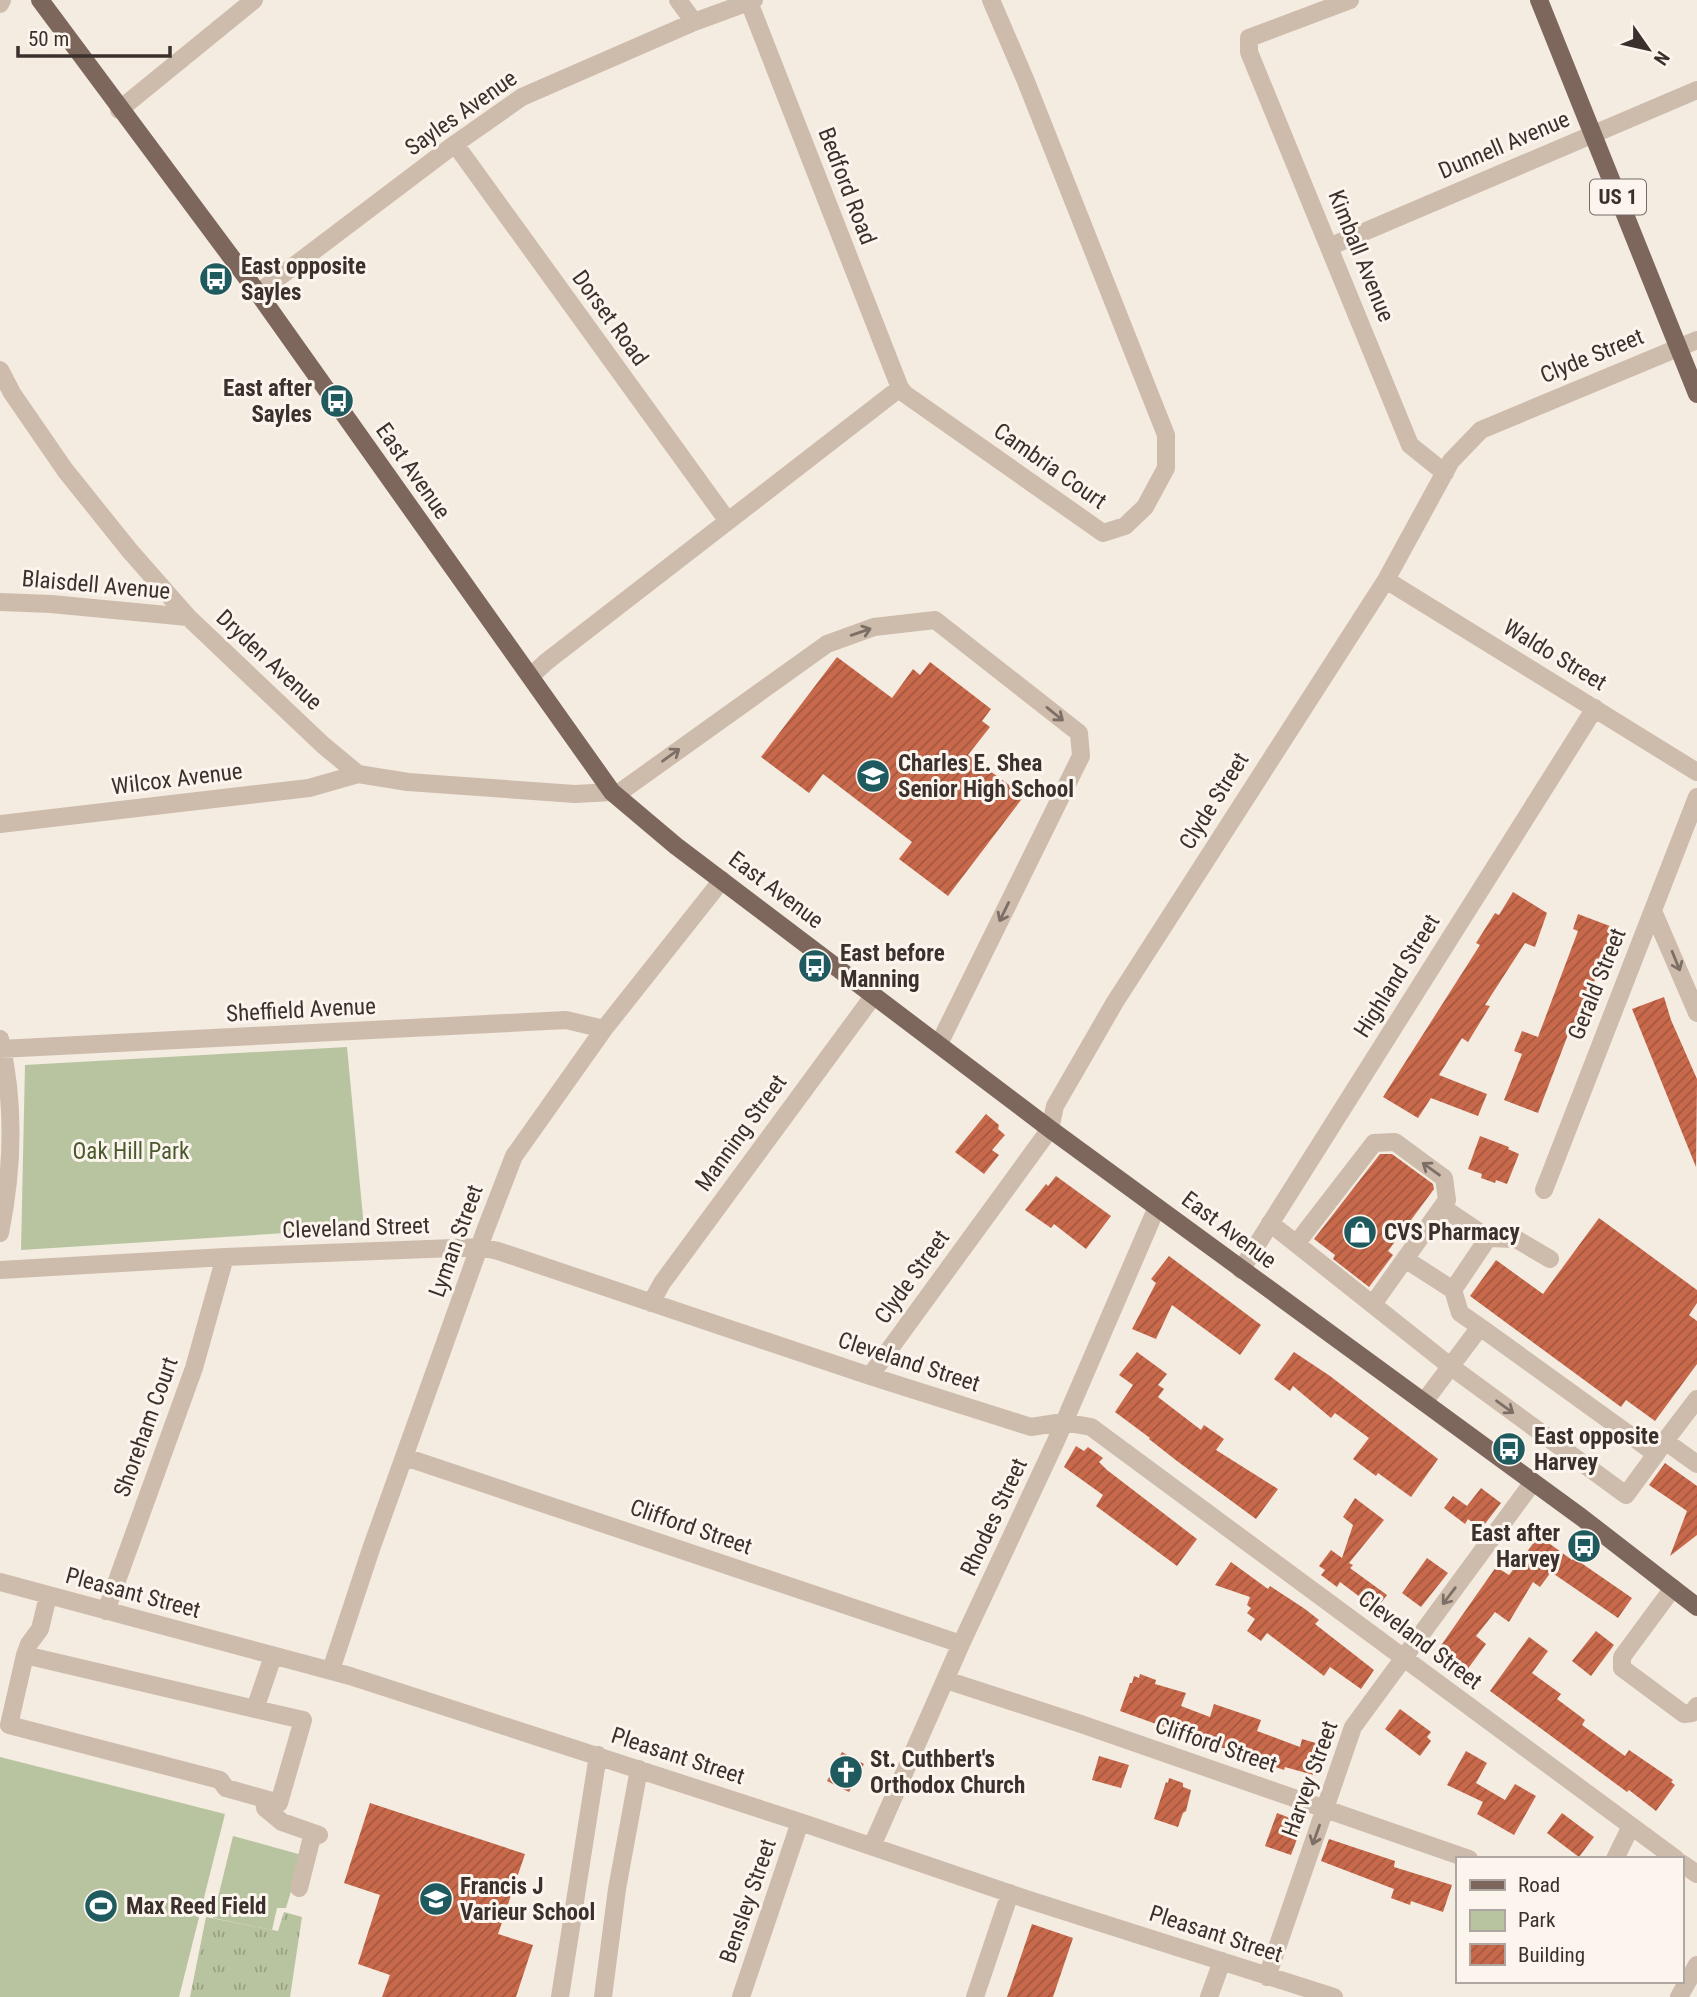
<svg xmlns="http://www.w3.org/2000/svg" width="1697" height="1997" font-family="'Roboto Condensed',sans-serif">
  <defs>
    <pattern id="grass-tufts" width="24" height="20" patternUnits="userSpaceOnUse" patternTransform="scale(1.75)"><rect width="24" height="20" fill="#b8c4a0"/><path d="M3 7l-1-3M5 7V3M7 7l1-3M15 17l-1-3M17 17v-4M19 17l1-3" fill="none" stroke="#97a083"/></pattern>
    <pattern id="building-hatch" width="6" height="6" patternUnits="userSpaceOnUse" patternTransform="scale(1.75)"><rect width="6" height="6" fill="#c8694b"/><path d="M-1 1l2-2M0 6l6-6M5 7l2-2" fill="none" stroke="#a4573f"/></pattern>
  </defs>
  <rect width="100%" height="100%" fill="#f4ebe1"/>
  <path fill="url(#grass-tufts)" d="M284 1912 302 1917 290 1997H190L206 1917 278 1931Z"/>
  <path fill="#b8c4a0" d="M347 1047 364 1228 21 1250 25 1065Z
    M0 1757 225 1814 179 1997H0Z
    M233 1836 302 1855 286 1908H277L272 1930 213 1918Z"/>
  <path fill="url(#building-hatch)" d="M837 657 892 698 913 669 920 675 930 662 991 709 982 721 990 727 968 755 1024 796 948 896 899 859 912 842 823 774 809 793 761 757Z
    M1513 892 1547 913 1535 947 1525 943 1485 1005 1490 1006 1468 1042 1462 1038 1439 1075 1487 1094 1478 1116 1431 1098 1418 1118 1383 1097 1480 945 1476 943 1495 913 1499 915Z
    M1578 914 1615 928 1574 1034 1569 1032 1538 1113 1504 1100 1522 1054 1514 1051 1522 1031 1538 1037 1578 931 1573 929Z
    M1664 997 1671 1020 1697 1079 1696 1167 1632 1009Z
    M986 1114 999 1125 998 1129 1005 1135 992 1150 999 1155 984 1174 955 1152Z
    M1480 1136 1509 1147 1508 1149 1519 1154 1507 1184 1496 1180 1495 1183 1481 1178 1482 1174 1468 1169Z
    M1380 1154H1392L1433 1184 1434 1189 1388 1251 1393 1255 1369 1287 1333 1259 1335 1255 1314 1239Z
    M1056 1176 1111 1216 1086 1249 1054 1224 1051 1228 1025 1210 1046 1184 1048 1186Z
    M1599 1218 1697 1290V1303L1689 1315 1697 1321V1364L1655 1421 1626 1400 1621 1407 1470 1296 1496 1260 1543 1294Z
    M1169 1256 1261 1325 1240 1355 1172 1305 1156 1339 1132 1329 1156 1283 1151 1279Z
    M1137 1352 1167 1374 1158 1385 1164 1389 1158 1397 1201 1430 1204 1425 1224 1439 1216 1450 1278 1489 1256 1519 1177 1461 1149 1439 1150 1438 1115 1412 1133 1385 1119 1375Z
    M1294 1352 1330 1376 1438 1459 1411 1497 1378 1473 1376 1476 1353 1459 1369 1438 1335 1413 1331 1418 1293 1386 1290 1391 1274 1379Z
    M1076 1446 1084 1451 1088 1447 1103 1458 1099 1462 1107 1470 1197 1539 1177 1566 1096 1506 1103 1495 1064 1467Z
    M1665 1463 1697 1486V1535L1670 1556 1687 1511 1649 1485Z
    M1481 1488 1501 1503 1481 1529 1468 1519 1465 1524 1444 1508 1453 1496 1467 1506Z
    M1355 1498 1384 1520 1349 1563 1353 1565 1350 1568 1387 1595 1376 1609 1340 1582 1337 1587 1321 1575 1325 1570 1319 1566 1331 1550 1342 1558 1353 1525 1343 1517Z
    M1539 1536 1572 1560 1574 1558 1632 1598 1618 1618 1551 1572 1540 1587 1533 1582 1509 1622 1495 1612 1476 1636 1486 1644 1464 1674 1435 1654 1496 1567 1509 1575Z
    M1427 1558 1448 1573 1421 1607 1402 1593Z
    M1231 1562 1268 1589 1270 1586 1305 1609 1319 1620 1315 1624 1374 1670 1361 1689 1330 1667 1324 1676 1267 1633 1261 1641 1247 1631 1255 1619 1247 1613 1251 1608 1247 1605 1250 1597 1215 1585Z
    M1596 1631 1614 1645 1591 1676 1572 1661Z
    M1529 1637 1548 1651 1532 1673 1561 1694 1557 1699 1585 1720 1582 1725 1625 1756 1629 1750 1673 1780 1671 1782 1675 1785 1656 1811 1629 1790 1627 1792 1490 1691Z
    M1140 1674 1156 1680 1155 1684 1186 1693 1181 1706 1210 1717 1214 1704 1261 1720 1257 1731 1300 1747 1302 1739 1326 1746 1317 1776 1285 1767 1284 1770 1120 1711 1130 1683H1132L1134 1676 1139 1678Z
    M1400 1709 1431 1732 1427 1737 1431 1741 1420 1756 1385 1729Z
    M1466 1751 1487 1763 1476 1783 1505 1800 1515 1784 1536 1796 1514 1835 1477 1814 1483 1802 1447 1785Z
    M842 1752 864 1764 849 1792 827 1781Z
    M1099 1756 1129 1765 1121 1788 1092 1780Z
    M1169 1778 1183 1783V1787L1191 1790 1186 1811 1183 1813 1178 1827 1154 1819 1166 1782 1168 1783Z
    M370 1803 525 1854 498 1934 533 1945 516 1997H382L390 1975 358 1964 380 1895 344 1883Z
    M1277 1813 1303 1823 1291 1855 1265 1846Z
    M1562 1813 1594 1837 1579 1857 1547 1833Z
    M1329 1839 1395 1861 1394 1867 1452 1885 1443 1912 1411 1901 1410 1905 1391 1898 1394 1889 1321 1861Z
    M1032 1924 1073 1938 1053 1997H1007Z"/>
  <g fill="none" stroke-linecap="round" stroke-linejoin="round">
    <path stroke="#cdbbac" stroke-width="18" d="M678 0 694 22
      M1350 0 1249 38V52L1410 445 1445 473
      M749 2 900 388 905 394 1103 533 1125 526 1145 507 1166 468V435L1025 79 991 0
      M0 4 2 0
      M119 110 254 0
      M455 144 727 520
      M1331 246 1697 90
      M258 293 455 144 522 97 694 22 754 0
      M0 370 12 393 65 470 130 551 188 617 323 745 358 774 408 782 575 794 612 792
      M1386 580 1697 772
      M0 602 51 604 188 617
      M531 676 546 662 900 388
      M616 795 827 644 874 627 935 620 1079 733 1081 756 939 1044
      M0 824 309 788 358 774
      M1653 911 1697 1013
      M0 1049 566 1020 604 1029
      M1544 1190 1697 797
      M1442 1207 1488 1238 1516 1239 1550 1259
      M1270 1223 1450 1366 1626 1495 1656 1454
      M0 1233C13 1169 15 1103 0 1039
      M1296 1244 1374 1143 1395 1142 1444 1178 1447 1200 1373 1304
      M1405 1259 1453 1290
      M0 1270 225 1257 480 1247 498 1251 870 1376 1031 1427 1063 1422 1091 1427 1676 1859
      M1241 1270 1595 708
      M651 1303 662 1283 874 995
      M1480 1327 1460 1313 1453 1290 1488 1238
      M870 1376 1050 1129 1055 1106 1115 1002 1386 580 1451 461 1481 430 1697 340
      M1424 1402 1480 1327 1656 1454 1665 1441 1697 1464
      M1665 1441 1697 1399
      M405 1457 961 1644
      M0 1582 350 1676 800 1822 1026 1899 1334 1997
      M1673 1588 1622 1657V1668L1684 1714 1692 1713 1697 1706
      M106 1611 194 1368 225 1257
      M25 1655 29 1644 40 1629 48 1596
      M331 1670 371 1549 485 1231 514 1156 604 1029 722 880
      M946 1680 1081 1724 1469 1859
      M255 1709 25 1655 9 1725 220 1780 226 1788 279 1803 303 1720 255 1709 273 1656
      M264 1799 265 1808 282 1822 319 1835
      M872 1846 961 1644 1056 1441 1157 1207
      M1615 1859 1631 1826
      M1681 1863 1697 1874
      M299 1888 313 1833
      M1267 1977 1353 1727 1533 1482
      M560 1997 598 1755
      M603 1997 617 1889 639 1769
      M741 1997 800 1822
      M975 1997 1010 1893
      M1209 1997 1222 1961
      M1679 1997 1697 1965"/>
    <path stroke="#7d675c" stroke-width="18" d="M40 0 258 293 612 792 676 846 1050 1129 1581 1517 1697 1607
      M1539 0 1697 394"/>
  </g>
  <defs><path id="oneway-shaft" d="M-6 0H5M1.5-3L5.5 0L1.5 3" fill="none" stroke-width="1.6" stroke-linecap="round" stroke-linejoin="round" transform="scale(1.75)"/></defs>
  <g stroke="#7d6f65">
    <use href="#oneway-shaft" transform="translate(861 632) rotate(-19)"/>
    <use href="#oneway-shaft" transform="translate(1055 714) rotate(39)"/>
    <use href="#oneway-shaft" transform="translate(671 755) rotate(-36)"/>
    <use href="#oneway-shaft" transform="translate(1004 912) rotate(116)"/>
    <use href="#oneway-shaft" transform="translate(1676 961) rotate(68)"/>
    <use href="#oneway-shaft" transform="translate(1431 1169) rotate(-144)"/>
    <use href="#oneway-shaft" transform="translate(1505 1407) rotate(36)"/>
    <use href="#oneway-shaft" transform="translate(1449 1596) rotate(127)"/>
    <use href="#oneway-shaft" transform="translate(1316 1835) rotate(110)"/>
  </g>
  <defs>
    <g id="bus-disc" transform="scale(1.75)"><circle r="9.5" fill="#1f5a5e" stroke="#fbf5ee"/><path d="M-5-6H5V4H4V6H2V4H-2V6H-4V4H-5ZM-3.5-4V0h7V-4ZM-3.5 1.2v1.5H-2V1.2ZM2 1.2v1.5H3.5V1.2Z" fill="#fff"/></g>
    <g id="school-disc" transform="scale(1.75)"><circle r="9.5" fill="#1f5a5e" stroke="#fbf5ee"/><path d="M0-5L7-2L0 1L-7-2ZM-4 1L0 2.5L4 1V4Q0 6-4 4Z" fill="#fff"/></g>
    <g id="shop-disc" transform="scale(1.75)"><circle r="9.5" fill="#1f5a5e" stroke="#fbf5ee"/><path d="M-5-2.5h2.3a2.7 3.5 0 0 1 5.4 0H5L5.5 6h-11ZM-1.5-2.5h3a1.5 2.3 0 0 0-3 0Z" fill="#fff"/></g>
    <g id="church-disc" transform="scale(1.75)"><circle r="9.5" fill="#1f5a5e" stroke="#fbf5ee"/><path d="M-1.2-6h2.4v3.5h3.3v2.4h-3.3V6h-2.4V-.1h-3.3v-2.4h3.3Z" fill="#fff"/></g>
    <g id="stadium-disc" transform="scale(1.75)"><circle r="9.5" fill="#1f5a5e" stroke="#fbf5ee"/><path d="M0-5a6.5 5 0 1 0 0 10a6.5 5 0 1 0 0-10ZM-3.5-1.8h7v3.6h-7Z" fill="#fff"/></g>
  </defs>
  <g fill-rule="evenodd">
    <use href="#bus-disc" x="216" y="279"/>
    <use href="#bus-disc" x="337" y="401"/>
    <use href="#school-disc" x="873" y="776"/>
    <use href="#bus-disc" x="815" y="966"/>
    <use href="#shop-disc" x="1360" y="1232"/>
    <use href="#bus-disc" x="1509" y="1449"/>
    <use href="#bus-disc" x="1584" y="1546"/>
    <use href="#church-disc" x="846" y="1772"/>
    <use href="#school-disc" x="436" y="1899"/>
    <use href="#stadium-disc" x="101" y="1906"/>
  </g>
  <g text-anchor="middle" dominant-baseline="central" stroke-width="6" stroke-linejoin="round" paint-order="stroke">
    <rect fill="#fbf5ee" stroke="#756b66" stroke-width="2" x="1590" y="179.5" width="56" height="35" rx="5"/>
    <g font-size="21" font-weight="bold" fill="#3b302b">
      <text x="1618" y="197">US 1</text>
    </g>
    <g font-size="23" fill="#3b302b" stroke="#fbf5ee">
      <text transform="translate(461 113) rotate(-35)">Sayles Avenue</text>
      <text transform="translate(1504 145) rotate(-23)">Dunnell Avenue</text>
      <text transform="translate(847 186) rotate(69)">Bedford Road</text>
      <text transform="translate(1361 256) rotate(68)">Kimball Avenue</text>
      <text transform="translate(610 318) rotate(54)">Dorset Road</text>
      <text transform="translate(1592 356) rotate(-22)">Clyde Street</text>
      <text transform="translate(1050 466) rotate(35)">Cambria Court</text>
      <text transform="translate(413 471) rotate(55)">East Avenue</text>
      <text transform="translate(96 585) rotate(5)">Blaisdell Avenue</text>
      <text transform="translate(1555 655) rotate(31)">Waldo Street</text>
      <text transform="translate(269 660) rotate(43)">Dryden Avenue</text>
      <text transform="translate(177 779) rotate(-7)">Wilcox Avenue</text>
      <text transform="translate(1214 801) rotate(-58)">Clyde Street</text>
      <text transform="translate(776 890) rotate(37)">East Avenue</text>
      <text transform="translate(1397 976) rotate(-58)">Highland Street</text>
      <text transform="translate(1597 984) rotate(-68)">Gerald Street</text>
      <text transform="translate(301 1010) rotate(-3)">Sheffield Avenue</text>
      <text transform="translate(741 1133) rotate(-54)">Manning Street</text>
      <text transform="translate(356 1228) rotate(-2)">Cleveland Street</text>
      <text transform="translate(1229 1230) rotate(37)">East Avenue</text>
      <text transform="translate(456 1241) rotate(-70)">Lyman Street</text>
      <text transform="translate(912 1277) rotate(-54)">Clyde Street</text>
      <text transform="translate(909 1362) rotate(18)">Cleveland Street</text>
      <text transform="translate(146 1427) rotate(-70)">Shoreham Court</text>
      <text transform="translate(994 1517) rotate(-65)">Rhodes Street</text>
      <text transform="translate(691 1527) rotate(19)">Clifford Street</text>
      <text transform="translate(133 1593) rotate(15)">Pleasant Street</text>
      <text transform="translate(1420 1640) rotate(37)">Cleveland Street</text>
      <text transform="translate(1216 1745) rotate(19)">Clifford Street</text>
      <text transform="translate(678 1756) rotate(18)">Pleasant Street</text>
      <text transform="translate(1310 1779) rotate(-70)">Harvey Street</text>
      <text transform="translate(748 1901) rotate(-71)">Bensley Street</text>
      <text transform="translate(1216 1934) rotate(18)">Pleasant Street</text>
    </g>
    <g font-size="23" font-weight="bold" fill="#3b302b" stroke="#fbf5ee" text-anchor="start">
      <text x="241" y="266">East opposite<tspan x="241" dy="26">Sayles</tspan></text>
      <text x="312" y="388" text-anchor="end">East after<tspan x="312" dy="26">Sayles</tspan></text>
      <text x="898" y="763">Charles E. Shea<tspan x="898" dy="26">Senior High School</tspan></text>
      <text x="840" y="953">East before<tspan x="840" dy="26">Manning</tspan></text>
      <text x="1384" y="1232">CVS Pharmacy</text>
      <text x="1534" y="1436">East opposite<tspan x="1534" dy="26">Harvey</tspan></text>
      <text x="1560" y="1533" text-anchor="end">East after<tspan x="1560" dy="26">Harvey</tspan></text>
      <text x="870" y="1759">St. Cuthbert's<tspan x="870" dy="26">Orthodox Church</tspan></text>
      <text x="460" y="1886">Francis J<tspan x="460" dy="26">Varieur School</tspan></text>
      <text x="126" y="1906">Max Reed Field</text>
    </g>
    <g font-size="23" fill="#4a5a2e" stroke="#fbf5ee">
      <text x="131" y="1151">Oak Hill Park</text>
    </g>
  </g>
  <rect x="1456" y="1857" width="228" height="126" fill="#fbf5ee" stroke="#aea6a0" stroke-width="2"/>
  <rect x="1470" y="1880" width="35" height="10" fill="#7d675c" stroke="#aea6a0" stroke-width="2"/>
  <text x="1518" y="1892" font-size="21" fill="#3b302b">Road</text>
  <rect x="1470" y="1910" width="35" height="21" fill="#b8c4a0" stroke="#aea6a0" stroke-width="2"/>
  <text x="1518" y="1927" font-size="21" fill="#3b302b">Park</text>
  <rect x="1470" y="1944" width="35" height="21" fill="url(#building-hatch)" stroke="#aea6a0" stroke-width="2"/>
  <text x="1518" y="1962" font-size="21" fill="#3b302b">Building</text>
  <g transform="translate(1648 49) rotate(124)" stroke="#fbf5ee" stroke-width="5" paint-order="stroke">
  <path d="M0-5L12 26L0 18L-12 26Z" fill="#3b302b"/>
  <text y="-10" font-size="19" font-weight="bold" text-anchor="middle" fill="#3b302b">N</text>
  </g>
  <path d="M18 46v10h152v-10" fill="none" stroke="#3b302b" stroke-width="3.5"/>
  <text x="28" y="46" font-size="21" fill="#3b302b" stroke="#fbf5ee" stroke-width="5" paint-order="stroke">50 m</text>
</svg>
